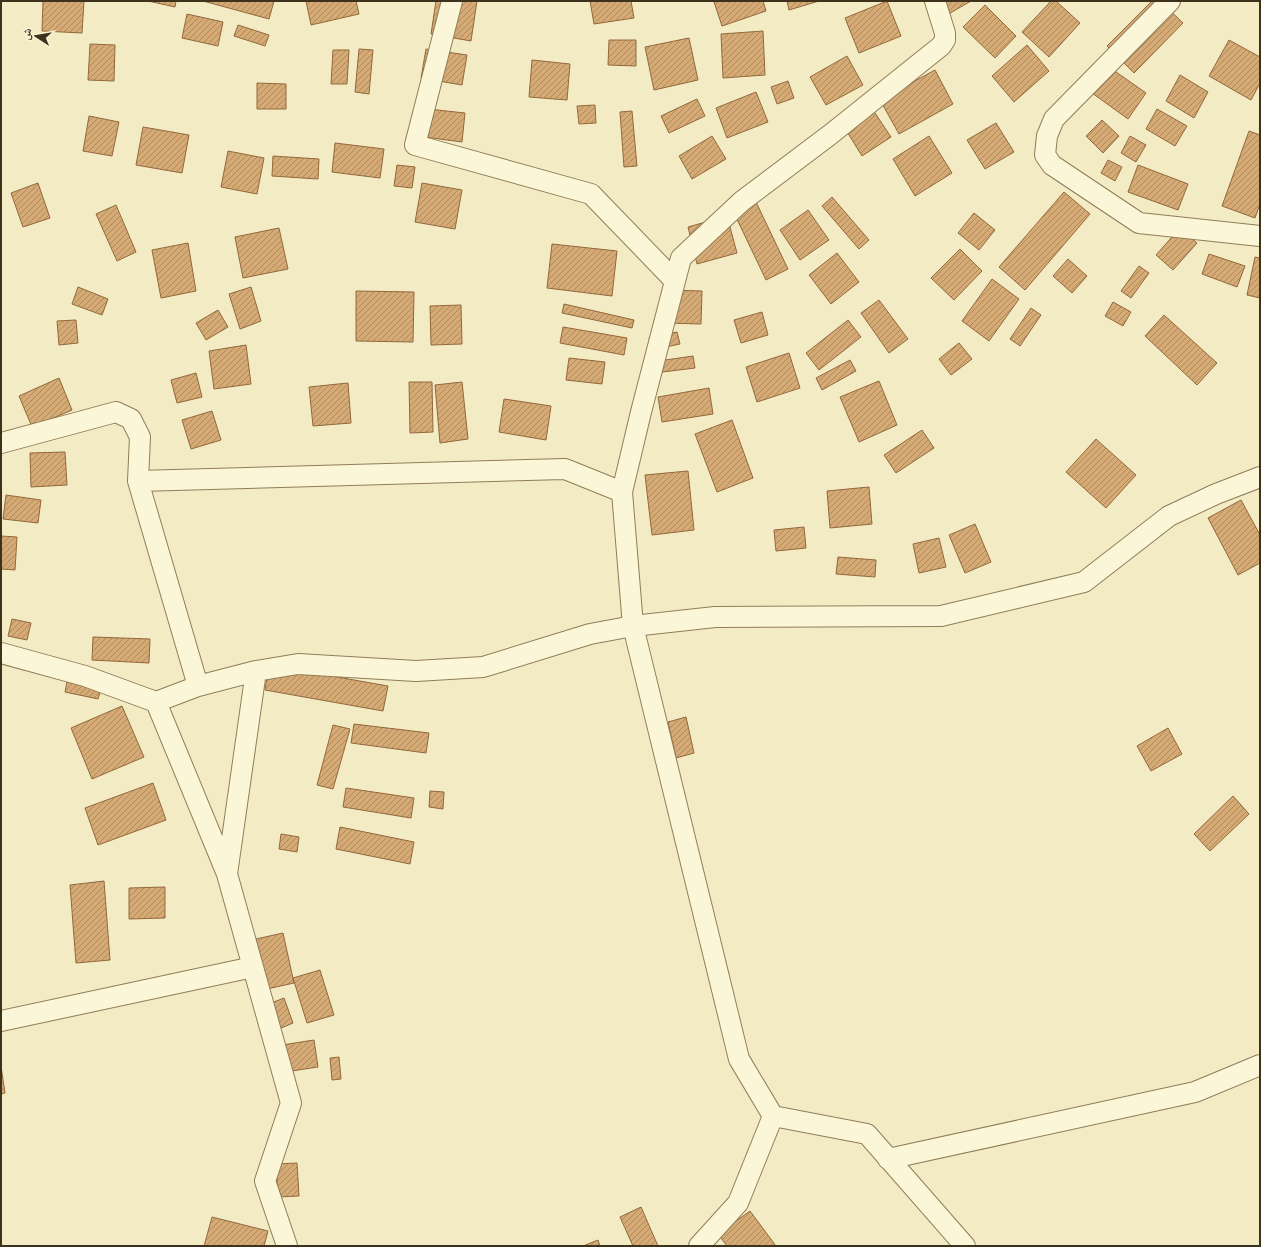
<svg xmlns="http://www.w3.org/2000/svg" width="1261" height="1247" font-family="'IBM Plex Serif','Noto Naskh Arabic',serif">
  <defs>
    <pattern id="building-hatch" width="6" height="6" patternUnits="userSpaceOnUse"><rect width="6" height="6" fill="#d5aa75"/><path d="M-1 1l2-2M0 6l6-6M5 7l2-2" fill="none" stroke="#ae8b5f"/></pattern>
  </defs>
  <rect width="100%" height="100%" fill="#f3ebc4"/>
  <path fill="url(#building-hatch)" stroke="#92683b" d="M43 1H84L82 33 42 31Z
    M148 1H176L175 7Z
    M203 1H274L269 19Z
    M306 1H356L359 14 311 25Z
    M436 1H477L471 41 431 34Z
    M590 1H631L634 18 594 24Z
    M717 1H763L766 11 722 26 714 2Z
    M787 1H819L789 10Z
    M887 1 901 36 859 53 845 18Z
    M937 1H971L945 16Z
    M1051 1H1056L1080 23 1049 57 1022 32Z
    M1152 1H1160L1183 23 1134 73 1107 46Z
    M985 5 1016 36 995 58 963 27Z
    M187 14 223 22 218 46 182 38Z
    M238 25 269 35 265 46 234 36Z
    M763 31 765 75 723 78 721 34Z
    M689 38 698 80 654 90 645 47Z
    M609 40H636V66L608 65Z
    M1229 40 1260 57V83L1251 100 1209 76Z
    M90 44 115 45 114 81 88 80Z
    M1027 45 1049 71 1014 102 992 76Z
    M359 49 373 50 369 94 355 92Z
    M426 49 467 55 462 85 421 78Z
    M333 50H349L347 84H331Z
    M847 56 863 85 826 105 810 77Z
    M532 60 570 64 567 100 529 97Z
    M1099 60 1146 93 1128 119 1081 85Z
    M935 70 953 104 899 134 880 100Z
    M1180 75 1208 92 1194 118 1166 101Z
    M788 81 794 98 777 104 771 87Z
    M257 83 286 84V109H257Z
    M756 92 768 122 727 138 716 108Z
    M697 99 705 116 669 133 661 116Z
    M869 104 891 137 862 156 841 122Z
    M595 105 596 123 579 124 577 106Z
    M428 109 465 113 462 142 425 137Z
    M1157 109 1187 126 1175 146 1146 129Z
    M632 111 637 166 624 167 620 112Z
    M89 116 119 122 112 156 83 151Z
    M1102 120 1119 136 1103 153 1086 136Z
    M996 123 1014 152 985 169 967 140Z
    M143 127 189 135 182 173 136 165Z
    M1249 131 1260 135V204L1255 218 1222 206Z
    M712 136 726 159 692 179 679 156Z
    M929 136 952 173 915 196 893 159Z
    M1130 136 1146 145 1136 162 1121 153Z
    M335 143 384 149 380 178 332 172Z
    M228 151 264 158 257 194 221 187Z
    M273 156 319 159 318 179 272 176Z
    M1108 160 1122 167 1115 181 1101 173Z
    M397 165 415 167 412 188 394 186Z
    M1138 165 1188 184 1178 210 1128 192Z
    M38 183 50 218 23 227 11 193Z
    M422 183 462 190 455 229 415 222Z
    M1064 192 1090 214 1025 290 999 267Z
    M832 197 869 240 859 249 822 206Z
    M756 202 788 269 766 280 734 213Z
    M116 205 136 252 117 261 96 214Z
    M808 210 829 240 800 260 780 230Z
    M974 213 995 230 979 250 958 233Z
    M727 216 737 253 697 264 688 227Z
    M279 228 288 269 243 278 235 237Z
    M1180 228 1197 243 1173 270 1156 255Z
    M188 243 196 291 161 298 152 250Z
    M552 244 617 251 612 296 547 288Z
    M960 249 982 271 954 300 931 278Z
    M837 253 859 282 831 304 809 275Z
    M1209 254 1245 266 1237 287 1202 274Z
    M1255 257 1260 258V298L1247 295Z
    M1068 259 1087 276 1072 293 1053 276Z
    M1139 266 1149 273 1131 298 1121 291Z
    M992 279 1019 299 989 341 962 321Z
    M78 287 108 299 102 315 72 304Z
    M251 287 261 321 240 329 229 294Z
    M666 290 702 291 701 324 665 323Z
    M356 291 414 292 413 342 356 341Z
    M879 300 908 339 889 353 861 313Z
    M1113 302 1131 312 1123 326 1105 316Z
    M564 304 634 320 632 328 562 313Z
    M461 305 462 344 431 345 430 306Z
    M1031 308 1041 315 1020 346 1010 339Z
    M218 310 228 327 206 340 196 323Z
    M762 312 768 335 741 343 734 320Z
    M1164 315 1217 363 1197 385 1145 336Z
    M76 320 78 343 59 345 57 321Z
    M848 320 861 337 819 370 806 353Z
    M563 327 627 338 624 355 560 343Z
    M677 332 680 344 652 350 649 338Z
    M959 343 972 359 951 375 939 359Z
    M246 345 251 384 214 389 209 351Z
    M789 353 800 388 757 402 746 367Z
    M693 356 695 368 646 374 645 363Z
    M569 358 605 362 602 384 566 380Z
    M850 360 856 371 822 390 816 378Z
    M196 373 202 397 177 403 171 380Z
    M59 378 72 410 32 427 19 396Z
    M879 381 897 425 859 442 840 397Z
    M409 382H432L433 432 410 433Z
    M462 382 468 439 440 443 435 385Z
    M348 383 351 423 313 426 309 387Z
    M709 388 713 414 662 422 658 397Z
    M504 399 551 406 546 440 499 432Z
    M212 411 221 440 191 449 182 420Z
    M732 420 753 478 717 492 695 434Z
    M922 430 934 448 896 473 884 455Z
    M1096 439 1136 475 1106 508 1066 472Z
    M65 452 67 485 31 487 30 453Z
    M688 471 694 530 652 535 645 475Z
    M869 487 872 524 830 528 827 491Z
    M6 495 41 500 38 523 3 519Z
    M1241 500 1260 535V563L1238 575 1208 518Z
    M975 524 991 562 965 573 949 535Z
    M804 527 806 548 776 551 774 530Z
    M1 536 17 537 15 570 1 569Z
    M939 538 946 567 919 573 913 544Z
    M838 557 876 560 875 577 836 574Z
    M12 619 31 623 27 640 8 636Z
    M93 637 150 639 149 663 92 660Z
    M269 665 388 686 383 711 265 690Z
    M67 682 101 689 98 699 65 692Z
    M122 706 144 757 92 779 71 728Z
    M686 717 694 753 676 758 668 722Z
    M354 724 429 733 426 753 351 743Z
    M333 725 350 729 333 789 317 785Z
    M1168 728 1182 754 1151 771 1137 746Z
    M153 783 166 820 98 845 85 808Z
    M346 788 414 798 411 818 343 807Z
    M430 791 444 792 443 809 429 807Z
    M1233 796 1249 814 1210 851 1194 834Z
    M340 827 414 842 410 864 336 849Z
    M281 834 299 837 297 852 279 849Z
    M104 881 110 960 76 963 70 885Z
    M165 887V918L129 919V888Z
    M283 933 294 983 267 989 256 939Z
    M320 970 334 1015 307 1023 293 978Z
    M284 998 293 1023 274 1031 264 1006Z
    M314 1040 318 1067 285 1072 282 1045Z
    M339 1057 341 1079 332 1080 330 1058Z
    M1 1066 5 1093 1 1094Z
    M297 1163 299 1196 278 1197 276 1164Z
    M641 1207 658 1246H633L620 1217Z
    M750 1211 776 1246H727L718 1234Z
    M212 1217 268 1231 264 1246H204Z
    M598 1240 600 1246H583Z"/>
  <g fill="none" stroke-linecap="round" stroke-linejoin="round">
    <g stroke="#907d58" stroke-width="22">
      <path id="street" d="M452 1 415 145 591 194 675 281
        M935 1 945 33V40L941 46 831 134 742 201 681 258 641 412 622 492 633 626 739 1059 773 1116 867 1134 965 1246
        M1170 1 1054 119 1047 136 1045 155 1052 165 1139 223 1260 236
        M1 443 116 412 131 419 140 437 138 481 198 686
        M138 481 565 469 622 492
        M1 653 85 676 156 702 198 686 256 671 298 664 416 671 483 667 590 634 633 626 715 617 941 616 1084 582 1169 516 1216 494 1260 477
        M156 702 227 874 291 1103 265 1181 287 1246
        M227 874 256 671
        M1 1021 253 967
        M888 1159 1195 1092 1260 1065
        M699 1246 738 1203 773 1116"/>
    </g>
    <use href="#street" stroke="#fcf6d8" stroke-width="20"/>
  </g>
  <rect width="1261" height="1247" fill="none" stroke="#3e321d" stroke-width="4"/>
  <g transform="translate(36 36) rotate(282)" stroke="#f9f3d4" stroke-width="3" paint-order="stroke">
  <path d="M0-3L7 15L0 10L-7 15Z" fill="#3e321d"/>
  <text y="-6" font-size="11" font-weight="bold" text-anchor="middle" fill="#3e321d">ش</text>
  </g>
</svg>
